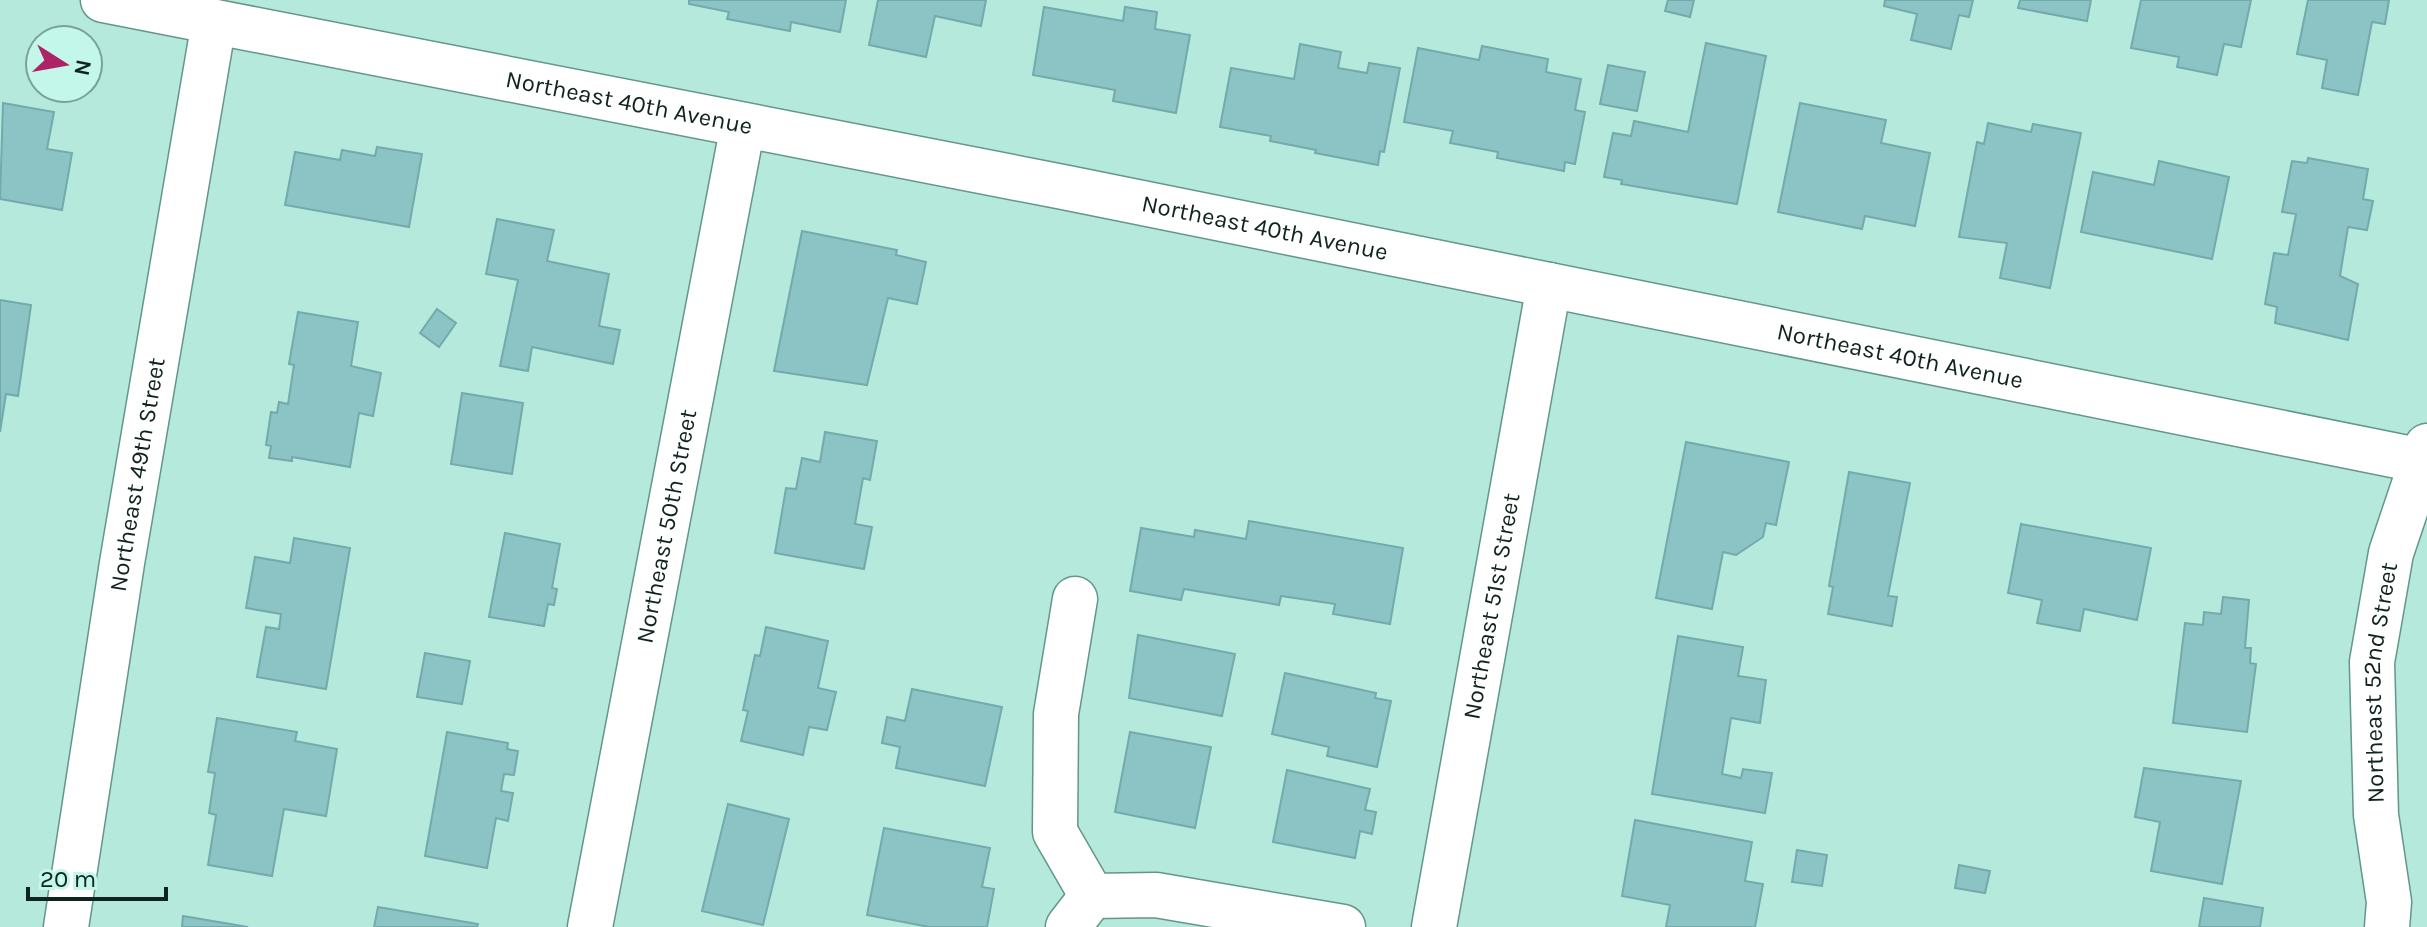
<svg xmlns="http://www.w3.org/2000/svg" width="2427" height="927" font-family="Karla,sans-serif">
  <rect width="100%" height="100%" fill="#b5e9dc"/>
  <path fill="#8cc3c4" stroke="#73aaab" stroke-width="2" d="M689 0H846L840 32 791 22 790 31 727 19 729 12 689 4Z
    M878 0H986L981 26 935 16 926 57 869 45Z
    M1668 0H1694L1690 17 1665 11Z
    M1885 0H1973L1969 17 1959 15 1951 49 1911 40 1917 14 1884 6Z
    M2020 0H2091L2087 21 2018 8Z
    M2141 0H2251L2241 47 2224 44 2217 75 2177 67 2179 57 2131 48Z
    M2308 0H2389L2385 24 2372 22 2358 95 2322 88 2327 60 2297 54Z
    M1044 7 1123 21 1125 7 1157 12 1155 29 1190 35 1176 113 1113 101 1115 90 1033 75Z
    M1706 43 1766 56 1737 204 1621 184 1622 180 1604 177 1613 133 1631 136 1634 121 1688 132Z
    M1300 44 1341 52 1338 68 1367 73 1369 63 1400 68 1384 152 1380 151 1378 165 1315 153 1316 150 1270 141 1271 136 1220 127 1231 68 1294 79Z
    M1482 46 1548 59 1546 72 1581 79 1575 110 1585 112 1575 164 1565 162 1564 171 1497 158 1498 152 1450 143 1453 131 1404 122 1418 48 1479 60Z
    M1608 65 1645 72 1637 111 1600 104Z
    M3 103 54 112 47 149 72 153 62 210 0 199Z
    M1800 103 1886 120 1881 143 1930 153 1915 226 1865 216 1862 229 1778 212Z
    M1988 123 2031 132 2033 124 2081 133 2050 288 2000 278 2007 243 1959 237 1977 142 1984 144Z
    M377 147 422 154 409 227 285 205 295 152 340 160 342 150 375 156Z
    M2308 158 2368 169 2363 199 2373 201 2367 230 2348 227 2340 276 2358 284 2348 340 2275 323 2277 307 2265 304 2274 253 2288 255 2296 214 2282 212 2292 161 2307 163Z
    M2159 161 2229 177 2212 259 2081 232 2093 172 2154 185Z
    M497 219 554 230 547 261 609 274 599 326 620 330 613 364 532 347 528 371 500 366 518 280 486 274Z
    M802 231 897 250 896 255 926 262 917 304 888 298 867 385 774 371Z
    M0 300 31 305 18 396 6 394 0 432Z
    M437 309 456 323 439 347 420 333Z
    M298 312 358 322 351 366 381 373 373 416 359 413 350 467 292 457V461L269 458 271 446 266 445 271 412 277 413 279 402 288 404 294 365 289 364Z
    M462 393 523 403 512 474 451 464Z
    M825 432 877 441 870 480 863 478 855 524 872 527 864 569 775 553 786 488 796 489 802 458 820 462Z
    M1686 442 1789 462 1776 525 1766 523 1763 537 1736 555 1723 552 1712 609 1656 598Z
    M1849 472 1910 483 1888 596 1897 597 1892 626 1828 614 1833 587 1829 586Z
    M1249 521 1403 548 1390 624 1333 614 1335 604 1281 596 1279 605 1184 589 1181 600 1130 591 1141 528 1194 537 1195 530 1246 539Z
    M2021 524 2151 548 2137 620 2084 609 2080 631 2037 623 2042 600 2008 593Z
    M505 533 560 544 552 588 557 589 554 605 548 604 544 626 489 617Z
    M294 538 350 548 326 689 257 677 266 627 279 629 281 614 246 608 255 557 290 563Z
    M2223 597 2249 600 2245 648H2251L2250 663 2256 664 2247 732 2173 723 2185 623 2203 625 2204 612 2221 614Z
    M766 627 828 641 818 688 836 692 827 730 809 727 803 755 741 741 748 711 743 710 755 655 760 656Z
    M1138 635 1235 654 1222 716 1129 698Z
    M1678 636 1743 647 1738 676 1766 680 1760 723 1731 718 1722 774 1741 778 1743 769 1772 773 1765 813 1652 794Z
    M425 653 470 661 462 704 417 697Z
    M1285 673 1376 693 1375 698 1391 701 1377 767 1327 756 1329 747 1272 734Z
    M912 689 1002 707 985 786 896 768 900 747 882 743 887 717 905 721Z
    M217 718 297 732 295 741 337 749 326 816 284 809 272 876 208 865 216 815 209 813 215 773 208 772Z
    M447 732 508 743 507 749 518 751 514 775 504 774 501 791 513 793 508 821 496 818 487 868 425 856Z
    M1130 732 1211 747 1195 828 1115 812Z
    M2144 768 2241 781 2222 884 2151 871 2160 822 2135 817Z
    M1287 770 1370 789 1365 810 1376 812 1372 834 1360 831 1355 858 1273 842Z
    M728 804 789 819 763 925 702 911Z
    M1635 820 1752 842 1745 881 1763 884 1755 927H1666L1670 905 1622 896Z
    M884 828 990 848 982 887 994 889 987 927H929L867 915Z
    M1797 850 1827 855 1822 886 1792 882Z
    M1959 865 1990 871 1985 893 1955 888Z
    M2204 898 2263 908 2260 927H2199Z
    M378 907 478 924 477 927H374Z
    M183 916 248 927H182Z"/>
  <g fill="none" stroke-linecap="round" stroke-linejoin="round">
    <g stroke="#64968a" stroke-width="47">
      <g id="minor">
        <path id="s1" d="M103 0 1063 187 2427 462"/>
        <path d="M1075 599 1056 714 1055 832 1092 896"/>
        <path d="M1092 896 1156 895 1343 927"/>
        <path id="s2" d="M66 927 122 563 214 22"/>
        <path id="s3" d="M590 927 743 125"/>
        <path d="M1068 927 1092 896"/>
        <path id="s4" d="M1434 927 1549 285"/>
        <path id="s5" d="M2387 927 2389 902 2376 815 2372 662 2391 553 2427 446"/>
      </g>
    </g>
    <use href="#minor" stroke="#fff" stroke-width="44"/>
  </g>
  <g text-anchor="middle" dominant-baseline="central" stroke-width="8" stroke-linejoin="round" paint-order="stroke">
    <g font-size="24" fill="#0f231f" stroke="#c2f7e9">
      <text stroke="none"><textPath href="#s1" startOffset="536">Northeast 40th Avenue</textPath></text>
      <text stroke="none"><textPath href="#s1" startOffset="1184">Northeast 40th Avenue</textPath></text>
      <text stroke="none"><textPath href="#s1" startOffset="1832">Northeast 40th Avenue</textPath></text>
      <text stroke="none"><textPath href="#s2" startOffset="458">Northeast 49th Street</textPath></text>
      <text stroke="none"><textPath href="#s3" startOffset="408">Northeast 50th Street</textPath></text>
      <text stroke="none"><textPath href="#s4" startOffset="326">Northeast 51st Street</textPath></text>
      <text stroke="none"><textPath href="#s5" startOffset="246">Northeast 52nd Street</textPath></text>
    </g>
  </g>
  <g transform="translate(64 64) rotate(101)"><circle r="38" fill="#c2f7e9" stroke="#7aa298" stroke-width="2"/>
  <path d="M0-6L14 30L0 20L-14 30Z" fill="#ad2365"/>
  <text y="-12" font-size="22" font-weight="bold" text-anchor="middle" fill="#0f231f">N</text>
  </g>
  <path d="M28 887v12h138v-12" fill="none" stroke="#0f231f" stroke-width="4"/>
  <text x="40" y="887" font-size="24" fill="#0f231f" stroke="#c2f7e9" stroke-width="6" paint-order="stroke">20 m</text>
</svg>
